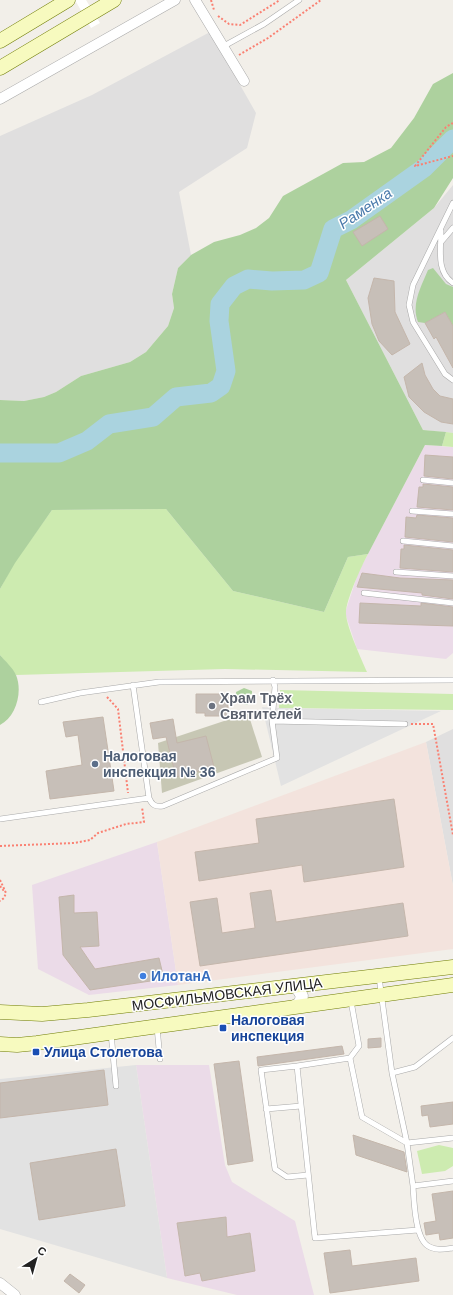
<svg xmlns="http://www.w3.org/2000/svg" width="453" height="1295" font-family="Arial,sans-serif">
  <rect width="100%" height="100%" fill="#f2efe9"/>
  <path fill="#e0dfdf" d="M210 32 256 113 247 148 179 192 191 255 178 268 172 294 174 308 168 326 146 352 130 362 81 376 56 392 44 397 24 401 0 400V136L92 95Z
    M453 185V433L423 430 346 280 434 208Z
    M453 729V886L426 742Z"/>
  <path fill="#ebdbe8" d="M425 445 453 447V653L446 659 357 649 345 613 358 573Z
    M157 842 178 985 89 995 38 969 32 885Z
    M136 1065H209L225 1165 232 1182 295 1221 314 1295H237L167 1278Z"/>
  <path fill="#f3e3dd" d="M426 742 453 886V949L178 985 157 842Z"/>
  <path fill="#c7c7b4" d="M248 713 262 757 162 793 158 743Z"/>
  <path fill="#cdebb0" d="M446 432 453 433V447L442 446Z
    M166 509 233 591 324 612 348 557 368 554C362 565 345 602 346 614 347 628 361 658 367 672L225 669 16 675 0 655V589L14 563 52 510Z
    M280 690 453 694V710L279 708Z
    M439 1145 453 1148V1166L445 1171 422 1174 417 1151Z"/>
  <path fill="#add19e" d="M453 73V178L434 208 346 280 423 430 446 432 442 446 425 445 368 554 348 557 324 612 233 591 166 509 52 510 15 563 0 589V400L24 401 44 397 56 392 81 376 130 362 146 352 168 326 174 308 172 294 178 268 191 255 214 242 240 235 256 228 269 218 283 196 343 163 364 162 391 148 414 118 433 84Z
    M433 268 446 284 453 287V326L445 312 425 323 418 322C411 304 421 287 428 270Z
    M0 655C5 661 13 668 16 675 23 692 16 717 0 725Z
    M244 688 252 691V700L247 705 237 702 236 692Z"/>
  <path fill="#e2e2e2" d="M262 707 279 708 441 711 281 786Z
    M136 1065 167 1278 0 1229V1079Z"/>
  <path fill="#fff" d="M75 0H86L100 23 91 28Z"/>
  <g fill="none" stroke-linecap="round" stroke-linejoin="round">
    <path stroke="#aad3df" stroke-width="19" d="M0 453H59L87 441 109 424 153 417 176 397 211 393 221 386 226 371 219 321 220 304 234 286 248 279 272 281 304 280 319 273 333 229 351 220 424 168 453 139"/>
  </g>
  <path fill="#c7bfb8" stroke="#c4b6ab" d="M380 216 388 229 362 246 353 232Z
    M374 278 394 281 395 312 410 344 392 355 379 341 372 324 368 298Z
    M445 312 453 326V368L436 337 434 339 425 323Z
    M422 363 425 375 433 389 440 396 453 399V424L441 422 424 412 409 397 404 377Z
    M425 455 453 457V479L424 476Z
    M423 484 453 487V510L417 507 419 487H423Z
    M417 515 453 518V542L405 537 406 517 416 518Z
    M404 545 453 550V572L400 568 401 549H404Z
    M362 573 400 578 453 580V599L422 595V593L357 587Z
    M360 603 421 606V603L453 607V626L359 623Z
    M196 694H228V716H205V713H196Z
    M103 717 114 791 50 799 46 771 82 765 78 735 66 737 63 722Z
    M173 719 177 743 206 736 214 767 176 777 166 737 153 739 150 723Z
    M394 799 404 867 304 882 302 865 199 881 195 852 259 843 256 819Z
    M271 890 276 922 403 903 408 936 200 966 190 902 217 898 222 933 255 928 250 893Z
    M74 895V913L97 912 99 946 80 947 95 969 159 958 164 979 90 990 63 955 59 897Z
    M381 1038V1047L368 1048V1039Z
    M342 1046 344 1054 258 1066 257 1057Z
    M239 1061 253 1161 228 1165 214 1064Z
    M104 1070 108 1105 0 1118V1083Z
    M453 1102V1124L430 1127 428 1115 422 1116 421 1106Z
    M353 1135 404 1152 407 1172 356 1155Z
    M116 1149 125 1206 39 1220 30 1163Z
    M453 1191V1238L440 1240 439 1233 426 1235 424 1223 436 1221 432 1194Z
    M226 1217 227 1237 250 1233 255 1271 202 1281 200 1273 185 1276 177 1223Z
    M350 1250 352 1266 416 1258 419 1281 330 1293 324 1253Z
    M70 1274 85 1285 79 1293 64 1281Z"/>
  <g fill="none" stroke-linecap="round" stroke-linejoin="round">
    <g stroke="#a9a9a9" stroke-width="6">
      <path id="service" d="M224 46 264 24 299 0
        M453 203 413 285 409 305 413 322 445 374 453 380
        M441 231C441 249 436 272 453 283
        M441 242 453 228
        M423 480 453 483
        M412 511 453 514
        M403 541 453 546
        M396 572 453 576
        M364 593 453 603
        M273 680 275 687 272 721 405 724
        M41 702 80 693 159 682 453 680
        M149 798C152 805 155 807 163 806L277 758 272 721
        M0 819 149 798 133 685
        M379 977 392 1073 407 1143 413 1186 453 1181
        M157 1027 160 1059
        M111 1033 116 1086
        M350 1058 359 1046 351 1001
        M297 1066 350 1058 362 1117 407 1143 453 1138
        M392 1073 415 1067 453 1038
        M266 1109 301 1106
        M308 1175 287 1177 275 1169 261 1070 297 1066 315 1238 418 1230
        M413 1186C414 1201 415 1238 428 1246 436 1251 445 1249 453 1248"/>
    </g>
    <g stroke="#a9a9a9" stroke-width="11">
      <path id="minor" d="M195 0 244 81
        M0 99 175 0
        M0 1283 15 1295"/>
    </g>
    <g stroke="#a9a9a9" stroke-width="13">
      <path id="tertiary" d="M290 986 298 989 302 996 300 1003 293 1007"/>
    </g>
    <g stroke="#707d05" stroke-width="15">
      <path id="secondary" d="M0 41 68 0
        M0 68 114 0
        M0 1012 42 1014 88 1010 453 967
        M0 1044 17 1045 37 1043 453 985"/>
    </g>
    <path stroke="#fa8072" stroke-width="2" stroke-dasharray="2 2" stroke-linecap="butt" d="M211 0 214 10
      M218 16 229 24 240 25 280 0
      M239 55 268 38 321 0
      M453 123 446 127 415 166 453 156
      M107 697 118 709 128 793
      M411 724H433L453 835
      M0 846 74 843 90 840 98 833 126 824 144 822 142 807
      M0 880 6 893 4 898 0 901
      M0 886 4 891"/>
    <use href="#service" stroke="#fff" stroke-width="5"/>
    <use href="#minor" stroke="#fff" stroke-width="10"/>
    <use href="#tertiary" stroke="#fff" stroke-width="12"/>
    <use href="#secondary" stroke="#f7fabf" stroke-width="14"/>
  </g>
  <circle fill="#6b7280" stroke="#fff" stroke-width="1.5" cx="212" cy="706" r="4"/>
  <circle fill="#5c6f8a" stroke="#fff" stroke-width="1.5" cx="95" cy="764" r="4"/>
  <circle fill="#3f7fe0" stroke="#fff" stroke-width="1.5" cx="143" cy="976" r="4"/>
  <g fill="#1a4fb4" stroke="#fff" stroke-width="1.5">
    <rect x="219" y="1024" width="8" height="8" rx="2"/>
    <rect x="32" y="1048" width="8" height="8" rx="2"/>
  </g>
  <g text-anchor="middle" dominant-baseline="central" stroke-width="3" stroke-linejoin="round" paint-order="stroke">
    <g font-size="14" font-weight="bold" fill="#5b616d" stroke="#fff" text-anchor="start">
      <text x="220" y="698">Храм Трёх<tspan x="220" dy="16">Святителей</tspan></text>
    </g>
    <g font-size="14" font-weight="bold" fill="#4e5e75" stroke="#fff" text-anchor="start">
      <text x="103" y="756">Налоговая<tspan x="103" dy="16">инспекция № 36</tspan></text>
    </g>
    <g font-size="14" font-weight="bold" fill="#366cbe" stroke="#fff" text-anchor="start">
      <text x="151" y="976">ИлотанА</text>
    </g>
    <g font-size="14" fill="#222" stroke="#fff">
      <text transform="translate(227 994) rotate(-7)">МОСФИЛЬМОВСКАЯ УЛИЦА</text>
    </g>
    <g font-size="14" font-weight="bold" fill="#164399" stroke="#fff" text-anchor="start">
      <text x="231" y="1020">Налоговая<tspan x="231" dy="16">инспекция</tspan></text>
      <text x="44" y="1052">Улица Столетова</text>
    </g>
    <g font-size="15" font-style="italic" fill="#4a7aab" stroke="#fff">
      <text transform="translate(365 208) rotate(-34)">Раменка</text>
    </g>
  </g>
  <g transform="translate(36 1259) rotate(37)" stroke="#ffffff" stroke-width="3" paint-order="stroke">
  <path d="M0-3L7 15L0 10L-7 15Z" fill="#222222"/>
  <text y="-6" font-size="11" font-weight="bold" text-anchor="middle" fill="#222222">С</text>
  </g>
</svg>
